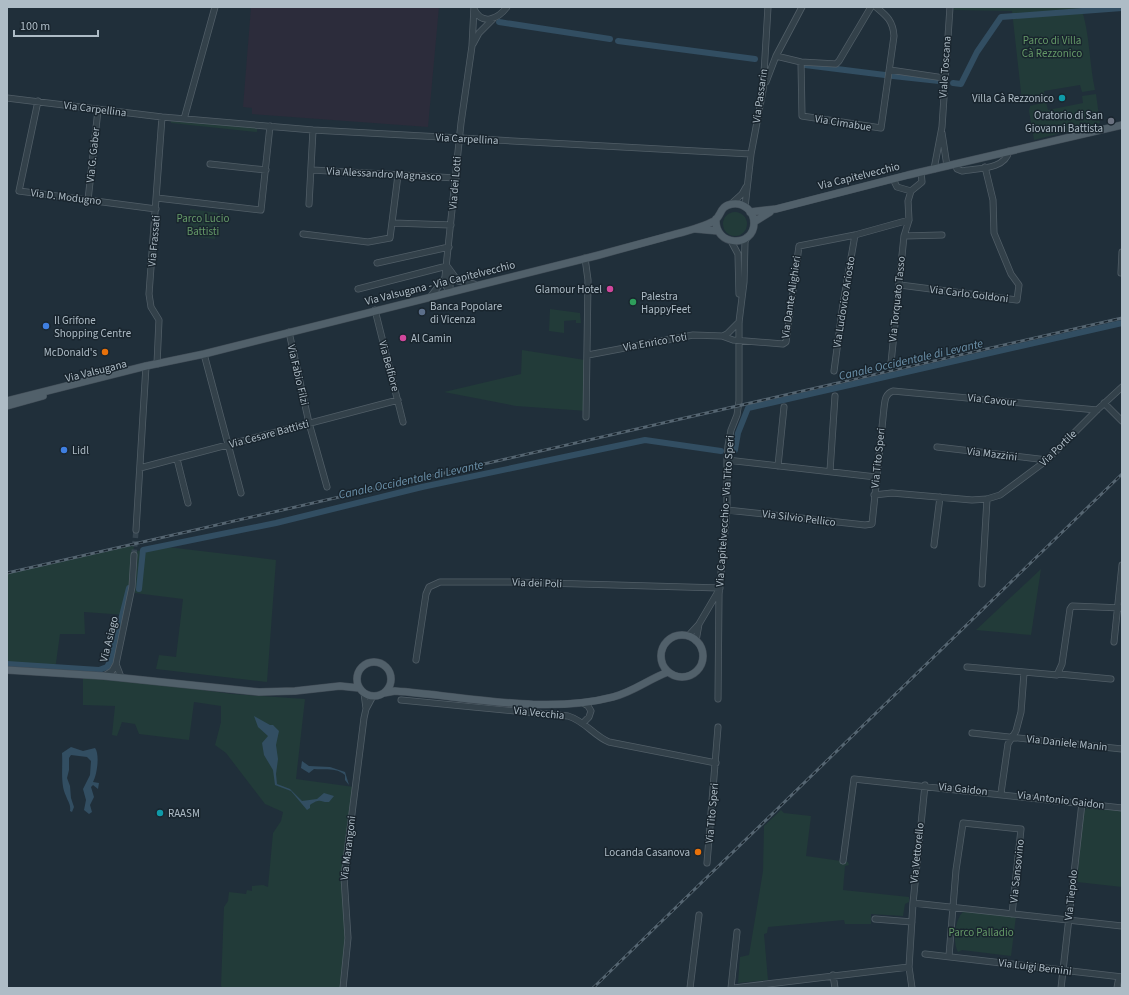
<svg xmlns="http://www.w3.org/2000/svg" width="1129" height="995" font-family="'Source Sans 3',sans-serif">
  <rect width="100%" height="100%" fill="#202f3a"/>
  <path fill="#2c2c3b" d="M251 7H439L428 127 252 114V108L243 107Z"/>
  <path fill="#223b39" d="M955 7H1081C1090 34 1089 62 1095 90L1082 92 1080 85 1044 91 1045 99 1022 101 1012 11 953 10Z
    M1096 94 1100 123 1034 140 1029 111 1030 106 1046 102 1048 110 1083 103 1082 96Z
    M171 121 257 128V132L171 123Z
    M190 209 218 213 215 239 188 236Z
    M723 224a12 12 0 1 1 24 0a12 12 0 1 1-24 0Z
    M550 309 580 313 581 323H576V320L564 321V333L549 331Z
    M522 350 585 360 587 411 516 406 444 392 521 374Z
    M134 544 133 568 126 615 84 612 85 634H60L55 670 7 667V573Z
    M159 546 276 560 267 682 156 669 159 655 176 657 183 599 135 593 137 551Z
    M1041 569 1031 635 976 630Z
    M83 676 131 680 232 694 305 699 296 779 354 787 345 842 344 870 347 923 342 988H223L221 986 224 907 228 901 229 892 246 894 247 890 252 891V886L263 885 268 887 273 833 281 821 283 812 265 804 226 753 215 745 221 722V706L194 702 189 740 139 734 135 724 122 722 117 736 112 735 115 706 83 705Z
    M1087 808 1122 811V887L1077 882 1083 813Z
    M781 810 784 813 811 816 806 856 848 862 849 865 845 866 843 890 909 897V902L905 904 903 916 871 914V924H845L844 920 768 927 767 933 764 934 768 980 738 983 740 957 749 955 763 871 764 826Z
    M964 911 1016 916 1011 956 962 950 958 952C952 942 955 918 964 911Z"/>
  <path fill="#324e62" d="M254 716 270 725H273L279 731 276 745 278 759 276 774 277 784 290 789 302 801 317 799 324 793 334 796 329 802C321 803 321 797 310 805V808L307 810 291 791 275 785 273 770 264 755 262 743 268 736 258 727Z
    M71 747 83 751 95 748C100 754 97 775 93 782L99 783 98 789 93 785 91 787 94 797 90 805 92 812 89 814 84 810 86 800 83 789 90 775 91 761 87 757 71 755 69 758V770L67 778 70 786 71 798 74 807 72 812 70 811C71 804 68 802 66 796 60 783 63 768 62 753Z
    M302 761 309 766 330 767 345 772 349 785 345 780V775C336 767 325 770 314 769L309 773 301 768Z"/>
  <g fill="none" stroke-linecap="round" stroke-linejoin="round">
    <path stroke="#324e62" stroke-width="6" d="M499 22 610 39
      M618 41 755 59
      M805 65 885 75
      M893 76 939 81
      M953 83 961 84 977 52 1001 17 1122 8
      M735 450 738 433 748 408 1122 323
      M139 589 143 550 276 523 422 487 645 440 721 451
      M7 664 99 670 107 667 111 660 129 588"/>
    <path stroke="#35444f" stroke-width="5.5" stroke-dasharray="5.5 3" stroke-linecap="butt" d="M134 555 136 530"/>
    <g stroke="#515e67" stroke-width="7">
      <path id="minor" d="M474 9C482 26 498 19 507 7
        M473 44 479 33 493 19
        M776 56 801 62 836 64 839 61 871 7
        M801 62 802 116 881 128 894 36C893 21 887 16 876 7
        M890 70 944 78
        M766 82 776 56 802 7
        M7 98 162 117 313 130 751 154
        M38 101 19 191 156 209
        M184 119 215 7
        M942 133 947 166
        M210 164 266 170
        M955 164 957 169 962 171C977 168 1005 170 1009 151
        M934 169 942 127 950 7
        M312 170 456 178
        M893 179 897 187 911 191
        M157 198 261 210 270 126
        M88 200 98 110
        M309 204 313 130
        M731 204 742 194 746 187
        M745 207 751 154 763 90 768 7
        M393 223 451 225
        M303 234 368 242 390 238 398 175
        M904 236 942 235
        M731 241 738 254 739 294
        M585 258 588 280 586 417
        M377 263 449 247
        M447 266 458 281 474 284
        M1121 273 1122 252
        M900 285 1017 300 1019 285 1011 274 994 233 993 200 985 167
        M358 289 447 266
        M450 292 446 286 445 277 461 123 472 46 474 7
        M450 292V274
        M431 296 444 279
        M375 310 403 422
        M289 332 309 423 327 487
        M723 336 727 334 739 322
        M204 354 241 493
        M588 355 693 335 722 336 733 340 783 344 786 342 799 246 855 235 909 220
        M891 363 904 236 909 220 908 201 911 191 922 182 921 172
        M157 364 159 320 151 307 149 294 162 117
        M834 371 843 304 855 235
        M1104 403 1122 421
        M937 447 1047 460
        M177 459 188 503
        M727 460 876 477
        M778 466 784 407
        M140 468 398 400
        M830 471 835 396
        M874 495 892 493 972 500 987 499 1000 495 1047 460 1097 410 1122 387
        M727 510 865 525 872 524 884 408C885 400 885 394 893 391L1097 410
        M136 530 146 366
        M934 545 940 497
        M982 584 987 499
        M688 636 699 624 719 590
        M696 641 699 624
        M1114 642 1122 565
        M416 660 426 594 429 587 440 582H511L720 588
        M116 664 121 677
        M967 667 1057 675 1062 664 1070 609 1072 606 1122 608
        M1059 674 1111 679
        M104 676 112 671 116 664 132 587 134 555
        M364 693 366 708
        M718 699 719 594 727 510V460L728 446 731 430 737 415 739 401V322L744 282 745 242 747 237
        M401 700 568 716C585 721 594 736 609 742L716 763
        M583 703 588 706 591 711 589 717 583 723
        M972 733 1122 749
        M1001 793 1008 744 1016 731 1021 712 1024 673
        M843 861 854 779 1122 808
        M707 863 718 727
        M913 903 1122 926
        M875 919 912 922
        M925 954 1122 977
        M949 956 956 870 963 823 1021 829 1012 914
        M833 975 835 988
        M343 988 348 938 344 877 364 718 366 709 373 696
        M690 988 699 915
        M731 988 737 932
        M734 988 909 967
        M912 988 909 967 913 903 925 785
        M1061 988 1082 803
        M1117 988 1119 977"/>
    </g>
    <g stroke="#404c56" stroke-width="8">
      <path id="major" d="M750 212 776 209 908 175 1122 125
        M754 222 770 212
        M696 229 718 231
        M7 401 146 366 204 354C335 320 467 288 599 255 621 249 643 243 665 237 679 233 702 228 714 221 722 216 719 206 732 204 744 202 754 212 754 223 754 248 714 247 716 219
        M7 406 43 396
        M661 656a21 21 0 1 1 42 0a21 21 0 1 1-42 0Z
        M357 679a17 17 0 1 1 34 0a17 17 0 1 1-34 0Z
        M7 670 104 676 259 692 295 691 340 686 359 688
        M384 693 395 691C465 696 544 715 613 697 633 692 649 679 668 672"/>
    </g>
    <use href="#minor" stroke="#33414a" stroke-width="5.5"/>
    <use href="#major" stroke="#51606a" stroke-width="7"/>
    <g stroke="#556571" stroke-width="3">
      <path id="rail" d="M7 573 1122 318
        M593 988 1122 474"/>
    </g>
    <use href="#rail" stroke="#19252e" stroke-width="1.5" stroke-dasharray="4.5" stroke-linecap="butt"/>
  </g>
  <g fill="#0f9aa8" stroke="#19252e" stroke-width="1.5">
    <circle cx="1062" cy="98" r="4"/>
    <circle cx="160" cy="813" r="4"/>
  </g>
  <circle fill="#6b7280" stroke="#19252e" stroke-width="1.5" cx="1111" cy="121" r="4"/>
  <g fill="#d1479c" stroke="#19252e" stroke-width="1.5">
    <circle cx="610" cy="289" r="4"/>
    <circle cx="403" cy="338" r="4"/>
  </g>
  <circle fill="#2e9e5b" stroke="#19252e" stroke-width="1.5" cx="633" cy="302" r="4"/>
  <circle fill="#5c6f8a" stroke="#19252e" stroke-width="1.5" cx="422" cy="312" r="4"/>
  <g fill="#3f7fe0" stroke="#19252e" stroke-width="1.5">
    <circle cx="46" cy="326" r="4"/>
    <circle cx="64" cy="450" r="4"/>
  </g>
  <g fill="#e8710a" stroke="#19252e" stroke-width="1.5">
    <circle cx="105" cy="352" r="4"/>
    <circle cx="698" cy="852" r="4"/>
  </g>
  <g text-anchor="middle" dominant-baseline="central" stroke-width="3" stroke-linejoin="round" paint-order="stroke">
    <g font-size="11" fill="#649867" stroke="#19252e">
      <text x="1052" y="40">Parco di Villa<tspan x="1052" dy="13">Cà Rezzonico</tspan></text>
      <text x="203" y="218">Parco Lucio<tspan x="203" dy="13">Battisti</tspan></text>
      <text x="981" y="932">Parco Palladio</text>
    </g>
    <g font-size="11" fill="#aebcc6" stroke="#19252e">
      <text transform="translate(945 67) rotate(-86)">Viale Toscana</text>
      <text transform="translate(760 96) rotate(-82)">Via Passarin</text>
      <text transform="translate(95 109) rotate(7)">Via Carpellina</text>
      <text transform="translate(843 123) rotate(9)">Via Cimabue</text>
      <text transform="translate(467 139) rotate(3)">Via Carpellina</text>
      <text transform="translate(93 155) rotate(-84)">Via G. Gaber</text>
      <text transform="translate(384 174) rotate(3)">Via Alessandro Magnasco</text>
      <text transform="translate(859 176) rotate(-14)">Via Capitelvecchio</text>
      <text transform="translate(455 183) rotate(-85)">Via dei Lotti</text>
      <text transform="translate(66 197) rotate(7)">Via D. Modugno</text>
      <text transform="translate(154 241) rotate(-85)">Via Frassati</text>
      <text transform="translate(440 283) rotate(-14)">Via Valsugana - Via Capitelvecchio</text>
      <text transform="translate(969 294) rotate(7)">Via Carlo Goldoni</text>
      <text transform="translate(791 297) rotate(-82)">Via Dante Alighieri</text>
      <text transform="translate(897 299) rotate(-84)">Via Torquato Tasso</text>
      <text transform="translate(844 302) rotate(-81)">Via Ludovico Ariosto</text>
      <text transform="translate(655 342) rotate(-10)">Via Enrico Toti</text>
      <text transform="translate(389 366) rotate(75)">Via Belfiore</text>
      <text transform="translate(96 371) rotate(-14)">Via Valsugana</text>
      <text transform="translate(298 375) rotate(77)">Via Fabio Filzi</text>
      <text transform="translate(992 400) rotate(6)">Via Cavour</text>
      <text transform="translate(269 434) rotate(-15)">Via Cesare Battisti</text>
      <text transform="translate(1058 448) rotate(-44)">Via Portile</text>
      <text transform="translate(992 454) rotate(7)">Via Mazzini</text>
      <text transform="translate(878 458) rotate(-84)">Via Tito Speri</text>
      <text transform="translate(725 511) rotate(-86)">Via Capitelvecchio - Via Tito Speri</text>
      <text transform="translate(799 518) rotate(7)">Via Silvio Pellico</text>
      <text transform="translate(537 583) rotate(2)">Via dei Poli</text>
      <text transform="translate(109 639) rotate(-76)">Via Asiago</text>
      <text transform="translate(539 713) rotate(6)">Via Vecchia</text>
      <text transform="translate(1067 743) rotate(6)">Via Daniele Manin</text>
      <text transform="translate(963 789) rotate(6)">Via Gaidon</text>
      <text transform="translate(1061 800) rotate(7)">Via Antonio Gaidon</text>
      <text transform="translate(712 813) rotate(-85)">Via Tito Speri</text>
      <text transform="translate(348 848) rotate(-83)">Via Marangoni</text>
      <text transform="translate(917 853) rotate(-84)">Via Vettorello</text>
      <text transform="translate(1017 871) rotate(-84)">Via Sansovino</text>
      <text transform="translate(1071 895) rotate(-84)">Via Tiepolo</text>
      <text transform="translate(1035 967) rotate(7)">Via Luigi Bernini</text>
    </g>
    <g font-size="11" fill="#aebcc6" stroke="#19252e" text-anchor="start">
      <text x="1054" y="98" text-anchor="end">Villa Cà Rezzonico</text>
      <text x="1103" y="115" text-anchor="end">Oratorio di San<tspan x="1103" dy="13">Giovanni Battista</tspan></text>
      <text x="602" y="289" text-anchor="end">Glamour Hotel</text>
      <text x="641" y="296">Palestra<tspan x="641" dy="13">HappyFeet</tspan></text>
      <text x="430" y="306">Banca Popolare<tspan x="430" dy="13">di Vicenza</tspan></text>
      <text x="54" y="320">Il Grifone<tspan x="54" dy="13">Shopping Centre</tspan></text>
      <text x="411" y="338">Al Camin</text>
      <text x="97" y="352" text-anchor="end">McDonald's</text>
      <text x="72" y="450">Lidl</text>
      <text x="168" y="813">RAASM</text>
      <text x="690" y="852" text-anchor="end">Locanda Casanova</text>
    </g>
    <g font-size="12" font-style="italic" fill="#6d93ac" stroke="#19252e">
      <text transform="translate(911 360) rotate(-13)">Canale Occidentale di Levante</text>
      <text transform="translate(411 480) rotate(-12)">Canale Occidentale di Levante</text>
    </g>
  </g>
  <rect width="1129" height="995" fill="none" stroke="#aebcc6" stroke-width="16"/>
  <path d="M14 30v6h84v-6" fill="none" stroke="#aebcc6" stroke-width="2"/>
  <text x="20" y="30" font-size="12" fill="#aebcc6" stroke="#19252e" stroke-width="3" paint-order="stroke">100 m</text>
</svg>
